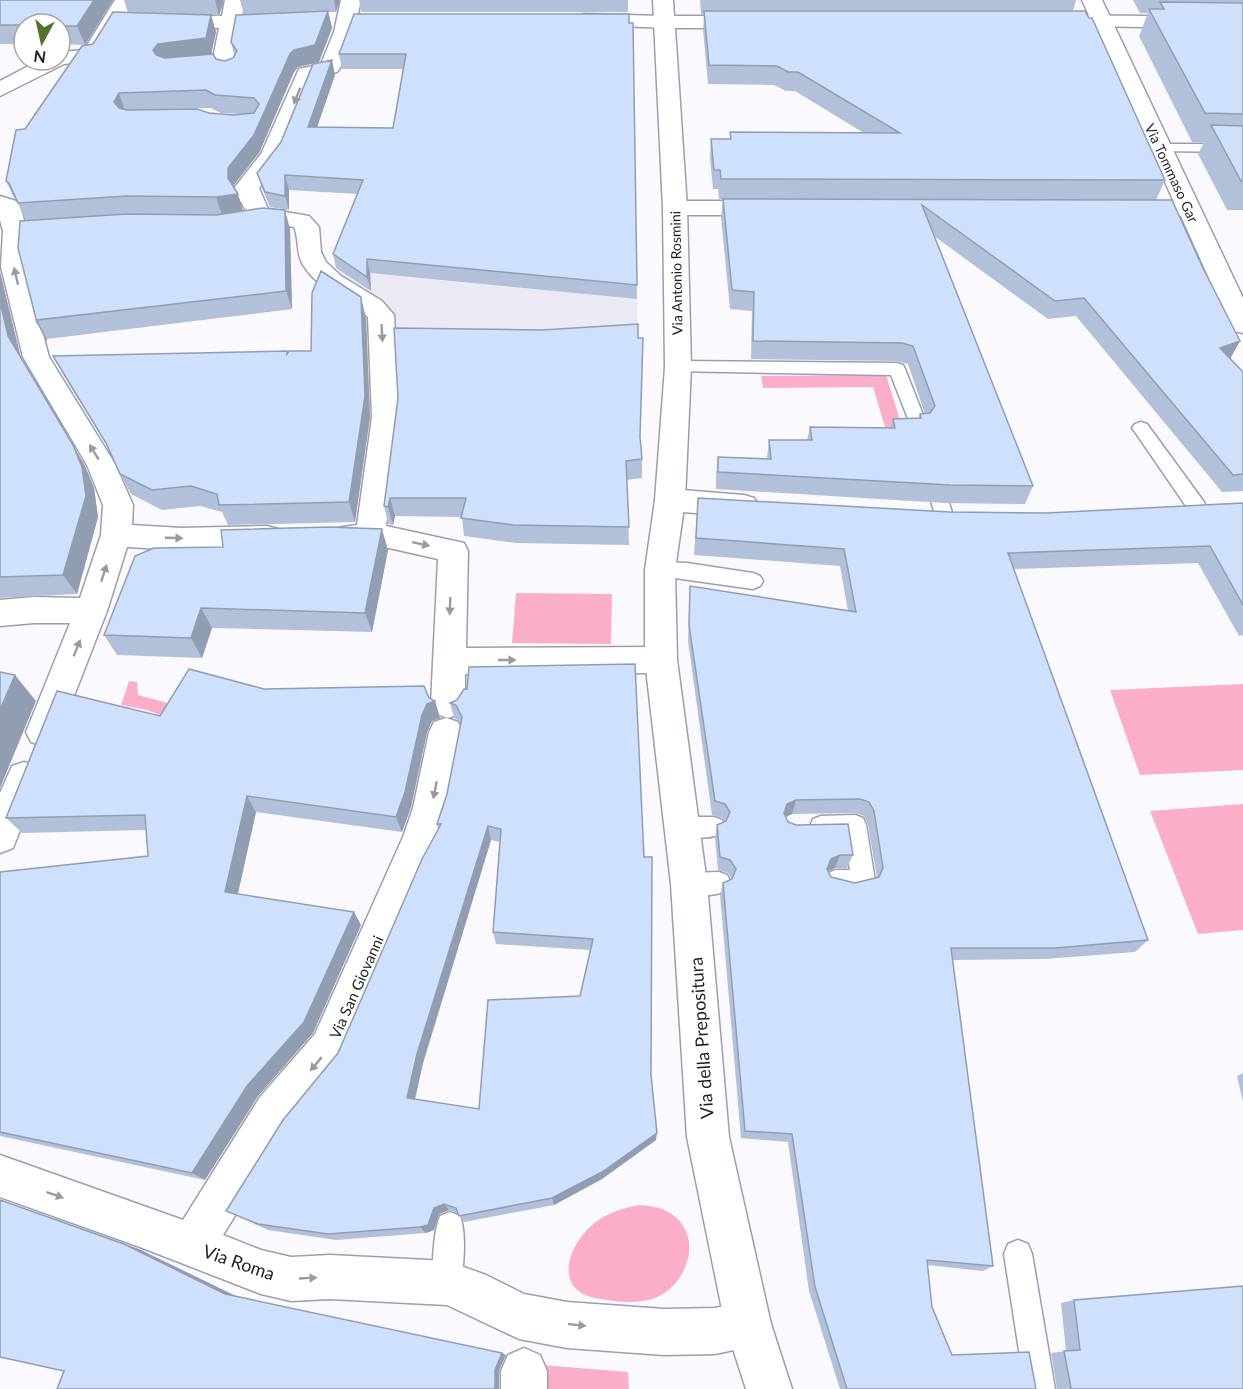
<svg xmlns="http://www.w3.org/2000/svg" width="1243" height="1389" font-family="Lato,sans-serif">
  <rect width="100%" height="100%" fill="#faf9fe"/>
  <path fill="#ebeaf4" d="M633 37 638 347H394L336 273V270L543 290 408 69H345L353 38Z"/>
  <path fill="#fbaec7" d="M886 375 905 436 888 437 873 387 763 388 761 376Z
    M516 593 612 594 611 644 512 643Z
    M129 681 137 682 138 695 175 705 168 718 147 710 121 705Z
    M1243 684V770L1140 775 1110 690Z
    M1243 804V930L1198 934 1150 811Z
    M639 1205C650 1206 661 1207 670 1213 705 1235 688 1285 655 1298 639 1304 616 1302 600 1299 550 1292 568 1242 597 1221 610 1212 624 1208 639 1205Z
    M542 1365 628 1372 629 1389H542Z"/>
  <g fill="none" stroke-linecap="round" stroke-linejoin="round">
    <g stroke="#9f9cb0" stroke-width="3">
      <path id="lane" d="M1161 144H1243V152L1156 151 1154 148 1156 145Z
        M678 361 897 363 903 365 905 369 927 425 924 429 918 431 912 429 891 375 672 371 670 367 672 363Z
        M1141 422 1147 424 1204 502 1206 507 1204 512 1197 514 1190 512 1135 432 1132 428 1135 424Z
        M940 494 947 496 953 516 951 521 944 523 937 521 931 501 933 496Z
        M660 562 687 563 753 573 760 576 763 581 760 586 753 589 653 575 650 570 653 565Z
        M855 815 863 818 866 825 875 881 871 889C858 894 841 894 828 889L824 881 828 873 836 870H850L845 835 821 836 813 833 810 826 813 819 821 816Z
        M683 817H714L722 820 725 827 722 834C708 839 689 839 675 834L672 827 675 820Z
        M719 872 727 875 731 883 727 891C714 896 694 897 681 892L677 884 681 876 689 873Z
        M450 1212 460 1216C467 1234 464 1276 457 1293L447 1297 437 1293C430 1276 433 1234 440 1216Z
        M1018 1240 1028 1244 1032 1254 1055 1389H1025L1004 1254 1008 1244Z"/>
    </g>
    <g stroke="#9f9cb0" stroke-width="3">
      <path id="street" d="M115 0H135L98 60 64 64 0 96V81L40 60H60V52L84 50Z
        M225 0H245L242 16 285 18 288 22 285 26 239 28 233 60 240 67 236 74C225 77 218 72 212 63L219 28H170L163 26 160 22 163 18 170 16H222Z
        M341 0H361L354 32 340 68 337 72 315 77 283 156 259 188 268 209 309 216 319 227 321 252 326 262 341 276 382 301 394 315 400 417 386 526 464 543 468 551 466 648 661 647 672 651 677 660 672 669 661 673 465 674V704L460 714 448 718 436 714 431 704 438 559 389 548 348 547 337 544 333 536 337 528 357 525 372 417 368 317C347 297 317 290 302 263 296 251 299 238 294 227L252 220 236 194 235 187 261 154 299 69 321 64 334 32Z
        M1082 0H1102L1243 298V333L1234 331 1230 325 1181 216 1124 214 1120 209 1124 204 1174 202Z
        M584 14 665 16 672 18 675 22 672 26 665 28 577 24 574 20 577 16Z
        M0 196 16 201 20 206 27 231 25 267 49 357 115 464 133 505 132 525 181 528 267 526 278 529 282 537 278 545 267 548 181 550 127 547 107 611 60 732 55 742 43 746 31 742 26 732 70 623H34L0 626V600L34 597 80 598 101 535 103 505 87 465 23 357 1 267 3 231 0 220Z
        M675 201H766L774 203 778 208 774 213 766 215H675L667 213 663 208 667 203Z
        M670 489 744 495 754 498 759 506 754 514 744 517 670 511 660 508 655 500 660 492Z
        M446 718 458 722 463 732 449 808 439 837 343 1062 290 1127 223 1235 261 1250 291 1257 330 1255 447 1261 486 1275 524 1294 567 1302 664 1309 715 1308 748 1301 764 1308 771 1324 764 1340 748 1347 715 1354 664 1355 567 1348 519 1339 447 1305 330 1299 291 1301 261 1294 140 1247 0 1197V1155L183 1220 260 1097 315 1034 403 837 413 808 429 732 434 722Z
        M24 762 36 766 41 777 13 848 0 853V793L12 766Z
        M524 1348 540 1355 547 1371V1389H501V1371L508 1355Z"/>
    </g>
    <g stroke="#9f9cb0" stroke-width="3">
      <path id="secondary" d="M653 0H673L674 16H747L754 18 757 22 754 26 747 28H675L687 208 691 367 685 500 675 570 677 660 707 884 729 1137 771 1324 792 1389H746L725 1324 687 1137 671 884 645 660V570L655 500 665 367 663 208Z
        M1048 15 1243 17V29L1041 25 1038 21 1041 17Z"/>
    </g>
    <use href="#lane" fill="#fff" fill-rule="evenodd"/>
    <use href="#street" fill="#fff" fill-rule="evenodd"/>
    <use href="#secondary" fill="#fff" fill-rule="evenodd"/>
  </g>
  <path fill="#b2c1d9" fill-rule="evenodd" d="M0 0H113L85 45 60 44V24H24V44H0Z
    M124 0H224L219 16 211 15 216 32 211 54 216 59 225 61 233 58 234 55 231 42 244 15 240 0H340L336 12H328L332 28 319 62 298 67 294 72 259 153 233 186 243 211 290 229 292 309 47 339V342L37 323 26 221 16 199 14 198 6 181 25 129 93 44 128 13ZM211 108 221 113 240 114 233 115 209 113 171 109Z
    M359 0H628V12H361Z
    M700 0H1076L1073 11 1165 180 1156 200 719 199 718 189H713L710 158 711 139H730V132L864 133 795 91H786L774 85 708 84 703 30 704 14H701Z
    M1133 0H1243V210H1227L1198 154 1204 142H1192L1139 36 1148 13H1140Z
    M629 14 637 299 370 273 371 291 336 268 333 254 357 194 289 190V210L270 207 262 188 257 173 335 75 317 127 393 128 404 69H342L339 54Z
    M723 199 1172 200 1230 359 1243 372V491L1222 492 1076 316 1048 319 934 236 1033 486 1025 504 944 503 716 489V475L718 457 767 458 769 440H807L810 427 890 428 893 419 918 418 920 414H925L908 364 897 361 751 359 752 311 730 309 721 217Z
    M0 272 20 356 85 466 94 488 98 517 77 594 0 598Z
    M366 318 370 417 355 522 228 525 222 512 200 506 162 510 131 494 120 474 111 452 64 376 53 356 288 353 311 351Z
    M398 398 640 439 642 459V478L627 480 629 545 516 543 464 536 462 517 395 516 393 525 388 524 384 506Z
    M698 498 950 512 1047 513 1243 503V635L1239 636 1198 563 1014 569 1148 940 1135 952 1045 959 952 960 993 1266 983 1271 927 1265 932 1307 952 1355 1036 1389H840L809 1291 788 1142 741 1138 720 895 723 883 732 879 728 873 718 870 715 838 717 825 725 822 723 818 712 815 688 641 690 586 848 611 840 566 694 555ZM855 813 864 816 868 825 877 878 855 883 831 877 828 871 835 868H847L853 855 788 822 786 817 792 814Z
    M388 550 372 632 212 628 202 658 117 655 104 635Z
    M635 664 651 1075 656 1140 602 1179 554 1205 464 1222 458 1213 449 1210 439 1214 434 1230 426 1233 336 1240 268 1230 226 1211 338 1053 438 829 437 824 447 794 461 722 460 721 454 718 450 703 457 700 467 689ZM491 840 500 842 493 932 496 944 591 950 580 996 479 1109 415 1100 423 1063Z
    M264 689 429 698 435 701 440 718 432 721 427 732 411 807 402 832 256 812 238 894 361 925 313 1033 258 1096 205 1180 0 1136V872L148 856 146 830 22 833 6 818 160 716Z
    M1243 1073V1102L1237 1076Z
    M1074 1300 1243 1389H1057L1051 1353 1066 1351 1061 1303Z"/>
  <path fill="#919db0" d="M94 0H113L85 45 77 26Z
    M215 0H224L219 16Z
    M334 0H340L336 12Z
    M328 11 332 28 319 62 298 67 294 72 259 153 233 186 238 194 243 211 222 215 216 197 228 178V168L290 54Z
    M211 15 216 32 211 55 159 67 153 50 158 44Z
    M332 60 335 75 312 142 308 127Z
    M119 93 125 111 121 119 114 102Z
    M285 175 289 190V210L285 196Z
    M285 210 290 229 292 309 286 291Z
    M367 259 370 273 371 291 367 277Z
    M0 272 21 358 8 336 0 301Z
    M361 297 366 318 370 417 355 522 349 502Z
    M37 320 47 339V342L37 323Z
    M1240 341 1230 359 1220 348Z
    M73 445 85 466 94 488 98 517 77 594 63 575Z
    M390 498 395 516 393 525 388 507Z
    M382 529 388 550 372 632 365 613Z
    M201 608 212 628 202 658 191 638Z
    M15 675 36 701 0 788V710Z
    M435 701 440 718 432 721 427 732 411 807 402 832 396 817 422 715 427 704Z
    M247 796 256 812 235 906 225 892Z
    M796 800 792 814 783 818 787 804Z
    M488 826 491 840 423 1063 413 1107 407 1098 417 1054Z
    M840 855 835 868 826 872 831 859Z
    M354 912 361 925 313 1033 258 1096 205 1180 192 1173Z
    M657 1133 656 1140 602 1179 554 1205 552 1198Z
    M0 1200 139 1249 238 1297 225 1294Z
    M444 1204 449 1210 439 1214 434 1230 426 1233 420 1227 434 1208Z
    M502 1353 506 1355 499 1371V1389H496L495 1388V1370Z"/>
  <path fill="#cfe0fc" stroke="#919db0" stroke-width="1.5" fill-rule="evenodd" d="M0 0H94L77 26H60V24H24V25H0Z
    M1160 2 1243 3V114L1205 113 1149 9H1164Z
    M328 11 315 45 294 50 290 54 254 135 228 168V178L238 194 216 197 127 196 18 203 9 183 6 181 16 130 25 129 82 46 93 44 113 12 211 15 206 38 158 44 153 50 156 55 165 58 213 54 216 59 225 61 233 58 237 51 231 42 236 15ZM206 90 215 95 254 98 259 104 254 113 233 115 209 113 197 109 127 110 119 108 114 102 119 93Z
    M704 11H1085L1089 18H1092L1165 180 721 179 720 170H714L711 139H731L730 132 900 133 798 72H788L777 66 709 65Z
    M354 14H629V23H633L637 285 367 259V277L333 254 363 180 285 175V196L265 192 257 173 281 142 313 64 332 60 308 127 393 128 406 54H339Z
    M1211 125 1243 126V181H1241Z
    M723 199 1172 200 1202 266 1240 341 1220 348 1243 372V474L1233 475 1084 298 1055 301 922 205 1033 486 950 485 718 472V457L771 459 769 440H812L810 427 895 428 893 419 921 418 920 414 930 413 935 406 913 346 902 343 753 341 754 292 732 290Z
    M263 208 285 210 286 291 37 320V323L18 248 20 221 126 214 216 215Z
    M321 271 361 297 365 396 349 502 219 505 217 494 191 486 152 490 120 474 106 443 53 356 287 351V354L289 351H311L312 293Z
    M0 301 8 336 73 445 82 467 86 496 63 575 0 577Z
    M638 324V338H643L640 437 642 459 626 461 629 527 513 525 461 518 466 498H390L388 507 384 506 398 398 394 328 542 330Z
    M698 498 950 512 1047 513 1243 503V605L1210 546 1008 553 1148 940 1055 948H951L993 1266 927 1260 932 1307 952 1355 1029 1352 1036 1389H847L815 1287 792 1134 745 1131 723 883 732 879 736 869 730 860 720 857 717 825 726 821 730 812 725 804 715 801 689 625 690 586 856 612 844 549 696 538ZM860 799 869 802 874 811 883 868 879 877 855 883 831 877 827 869 831 859 840 855H853L848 824 796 825 788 822 784 813 787 804 796 800Z
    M329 527 382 529 365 613 201 608 191 638 104 635 135 556 154 548 223 547 221 530Z
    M635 664 644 857H652L651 1075 657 1133 602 1172 552 1198 459 1216 456 1208 444 1204 434 1208 428 1225 420 1227 328 1234 258 1224 226 1211 283 1120 338 1053 422 859 441 824H437L447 794 462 717 456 705 450 703 457 700 464 689H467L469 667ZM488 826 501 829 493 932 593 939 580 996 488 1000 479 1109 407 1098 417 1054Z
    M189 669 264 689 424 686 429 698 435 701 427 704 422 715 405 792 396 817 247 796 225 892 354 912 304 1022 247 1086 192 1173 0 1132V872L148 856 145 815 6 818 57 691 160 716Z
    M0 672 15 675 0 710Z
    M0 1200 124 1244 225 1294 502 1353 495 1370V1388L496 1389H57L64 1371 0 1357Z
    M1243 1286V1389H1070L1071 1388 1064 1351 1080 1350 1074 1300Z"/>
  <defs><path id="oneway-solid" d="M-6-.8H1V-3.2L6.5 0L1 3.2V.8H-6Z" transform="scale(1.5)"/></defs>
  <g fill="#9b9a9d">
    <use href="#oneway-solid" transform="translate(297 96) rotate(112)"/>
    <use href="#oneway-solid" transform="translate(16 276) rotate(-103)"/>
    <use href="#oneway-solid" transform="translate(382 333) rotate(87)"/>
    <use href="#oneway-solid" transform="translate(94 452) rotate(-121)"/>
    <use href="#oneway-solid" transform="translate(174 538) rotate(2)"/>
    <use href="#oneway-solid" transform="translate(421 544) rotate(12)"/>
    <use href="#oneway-solid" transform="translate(104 573) rotate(-72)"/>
    <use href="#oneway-solid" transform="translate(450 606) rotate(92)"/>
    <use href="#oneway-solid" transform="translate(77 648) rotate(-68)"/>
    <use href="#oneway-solid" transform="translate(507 660)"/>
    <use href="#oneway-solid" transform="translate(435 790) rotate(101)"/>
    <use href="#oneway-solid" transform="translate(316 1064) rotate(130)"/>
    <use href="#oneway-solid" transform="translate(55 1195) rotate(19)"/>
    <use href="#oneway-solid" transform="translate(308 1278) rotate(-3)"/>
    <use href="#oneway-solid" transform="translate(577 1325) rotate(6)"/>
  </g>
  <g text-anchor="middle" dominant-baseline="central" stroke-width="4.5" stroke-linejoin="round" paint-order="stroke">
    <g font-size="14" fill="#201f26" stroke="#fff">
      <text transform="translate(1172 173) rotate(65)">Via Tommaso Gar</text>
      <text transform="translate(676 273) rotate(-91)">Via Antonio Rosmini</text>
    </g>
    <g font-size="15" fill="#201f26" stroke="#fff">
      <text transform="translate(356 987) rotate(-66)">Via San Giovanni</text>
    </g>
    <g font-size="18" fill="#201f26" stroke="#fff">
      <text transform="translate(701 1038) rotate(-94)">Via della Prepositura</text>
      <text transform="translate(239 1262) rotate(19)">Via Roma</text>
    </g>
  </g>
  <g transform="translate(42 42) rotate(188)"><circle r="28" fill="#ffffff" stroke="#a6a5a8" stroke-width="1.5"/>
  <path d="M0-4.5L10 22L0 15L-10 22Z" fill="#55742a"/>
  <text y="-9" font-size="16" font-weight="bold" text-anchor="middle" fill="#201f26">N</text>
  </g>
</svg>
